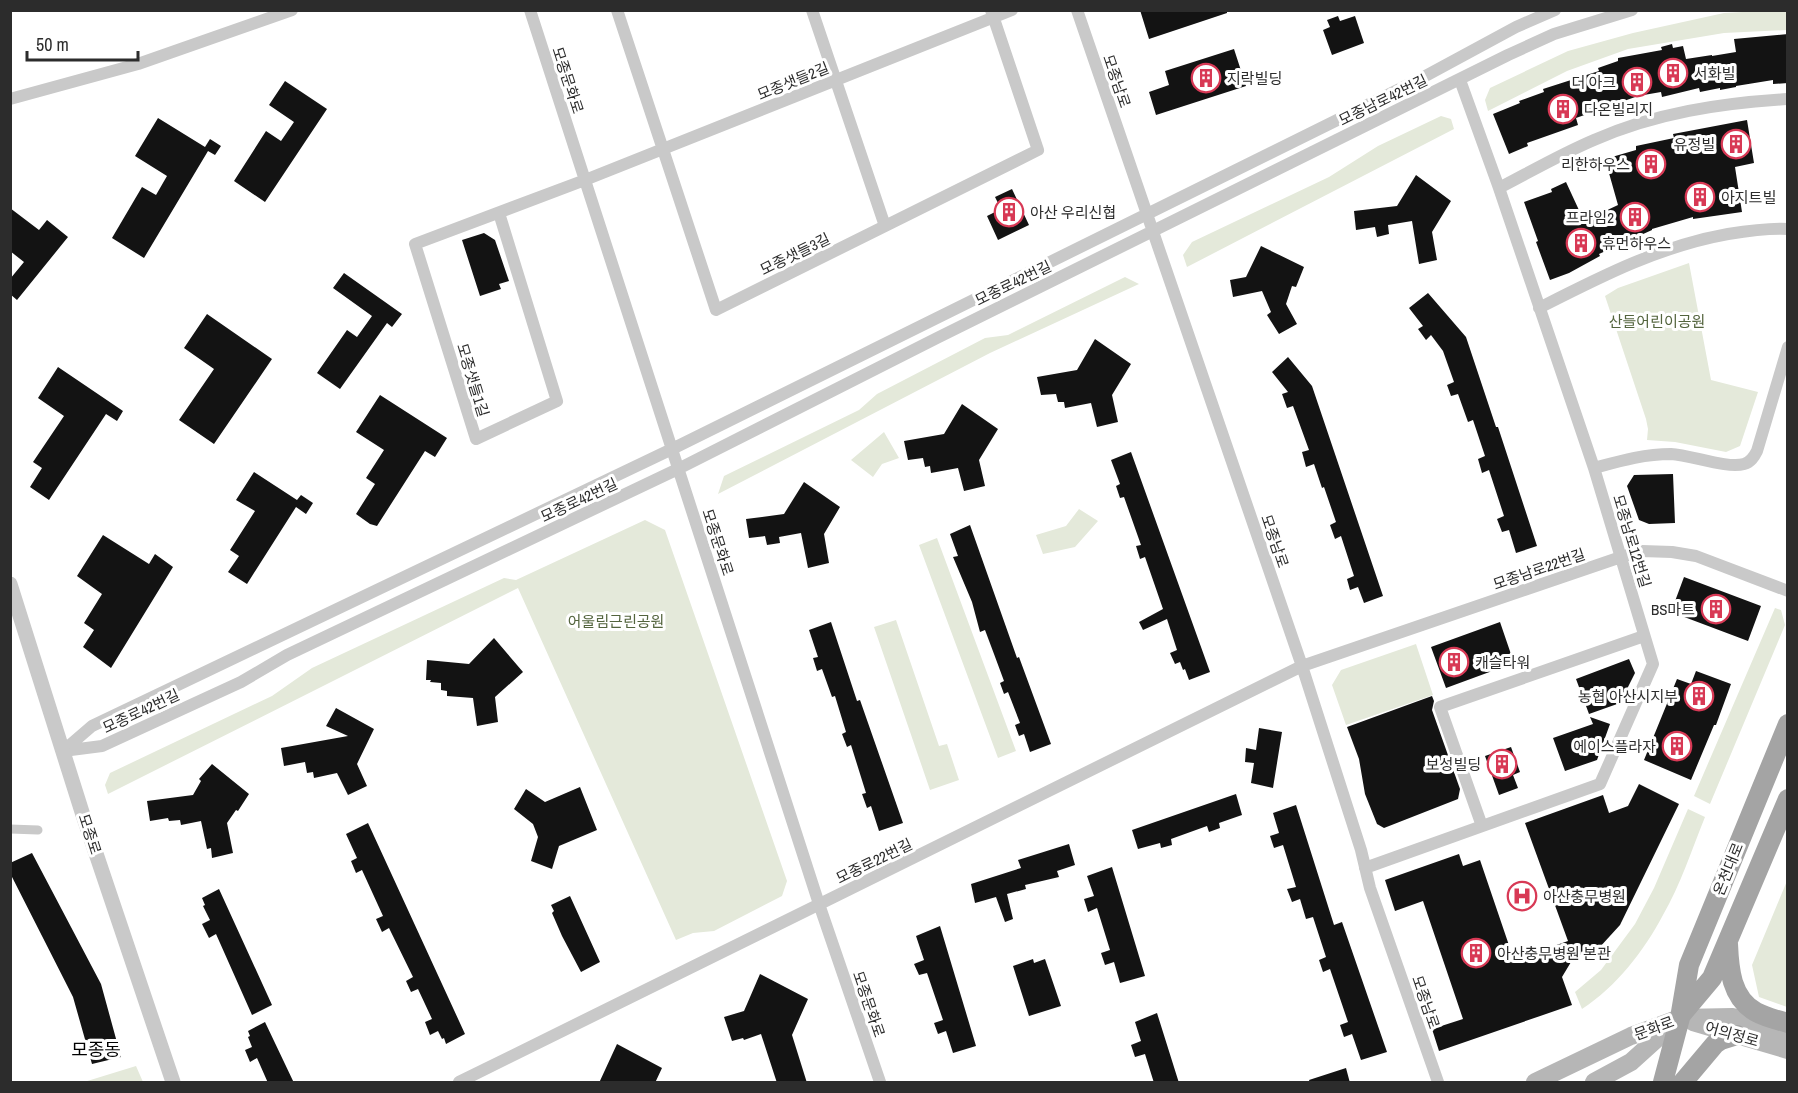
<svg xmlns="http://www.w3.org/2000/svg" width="1798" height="1093" font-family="'Archivo Narrow','Noto Sans KR',sans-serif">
  <rect width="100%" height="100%" fill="#fff"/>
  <path fill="#e4e9da" d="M1761 11H1787V30L1724 33 1628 49 1567 71 1488 111 1485 100 1490 88 1568 51 1633 33 1724 13Z
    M1441 116 1451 119 1454 129 1187 267 1183 255 1192 242 1329 177 1378 146Z
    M1689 263 1711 380 1758 392 1740 446 1726 452 1675 442 1647 440 1648 429 1646 419 1605 296 1618 288Z
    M1125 277 1139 284 990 353 718 494 724 476 859 410 877 394 985 338 1008 335Z
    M884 432 899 458 882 464 873 477 851 460Z
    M1079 509 1098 521 1075 547 1043 554 1036 535 1066 526Z
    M645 520 665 530 787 881 782 896 714 931 693 933 676 940 518 588 108 794 105 785 110 773 272 696 312 668 504 578 516 580Z
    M937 538 1016 751 998 758 919 545Z
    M1775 608 1781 610 1785 625 1710 804 1694 796Z
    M896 620 939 746 947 744 959 780 930 790 874 627Z
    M1416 644 1433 695 1346 725 1332 685 1341 670Z
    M1688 809 1705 817C1692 849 1680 886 1663 915 1644 951 1616 987 1582 1009L1575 992 1601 970 1635 924 1654 888Z
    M1787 881V1007L1759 997 1752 965Z
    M136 1066 143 1082H84Z"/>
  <path fill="#131313" d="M1140 10H1227V13L1149 39Z
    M1338 16 1340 21 1355 16 1364 43 1332 55 1323 30 1330 27 1327 20Z
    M1788 34V83L1773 84V80L1736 86V87L1720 90V88L1700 92 1699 88 1662 97 1661 92 1638 96 1576 118 1578 125 1527 143 1528 146 1509 154 1493 114 1520 103 1519 101 1544 92 1543 89 1599 71 1598 68 1618 61V58L1662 50 1661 47 1672 44 1673 48 1683 46 1686 59 1712 55V56L1736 52 1734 39Z
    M1234 49 1246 86 1156 115 1149 92 1169 85 1165 71Z
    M285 81 327 109 265 202 234 181 266 131 281 141 294 122 269 105Z
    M158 118 205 147 210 139 221 146 215 155 208 151 144 258 112 238 142 187 156 195 167 176 135 156Z
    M1747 120 1754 163 1735 167 1742 212 1693 219V217L1652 229V230L1599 254 1600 256 1569 273 1550 280 1536 242 1538 241 1524 202 1552 192 1551 189 1566 182 1584 221 1618 205 1605 159 1636 150V146L1674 138 1673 134Z
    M1416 175 1451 201 1432 232 1437 260 1419 264 1412 221 1388 225 1389 234 1377 237 1375 227 1356 230 1354 211 1397 206Z
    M1012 189 1029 225 998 240 987 216 1001 209 995 197Z
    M10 208 39 230 47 220 68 237 17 300 10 294V279L24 262 10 251Z
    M484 233 495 240 509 281 499 284 501 289 480 296 462 240Z
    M1261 246 1304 267 1296 287 1292 286 1286 304 1297 324 1279 334 1267 315 1271 312 1262 291 1233 297 1230 280 1246 277Z
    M344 273 402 314 392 327 387 323 340 389 317 373 347 330 357 337 372 316 333 288Z
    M1428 293 1466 337 1496 427H1498L1537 546 1516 553 1509 530 1502 532 1497 519 1504 516 1489 470 1482 473 1478 459 1485 456 1473 420 1468 422 1458 394 1451 396 1447 385 1454 382 1443 351 1431 335 1426 340 1418 329 1423 326 1409 308Z
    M207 314 272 359 214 444 179 420 214 369 184 348Z
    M1095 339 1131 364 1112 395 1118 422 1097 427 1091 403 1065 408 1064 402H1058L1056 394 1041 395 1037 377 1077 370Z
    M1288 357 1312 386 1383 596 1364 603 1358 587 1350 590 1347 579 1354 576 1341 536 1335 539 1330 525 1336 522 1324 487 1322 488 1314 464 1306 467 1302 452 1309 450 1293 406 1287 408 1282 394 1288 392 1272 372Z
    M58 367 123 411 117 421 106 414 49 500 30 487 42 468 33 462 64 416 38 398Z
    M380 395 447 438 435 457 425 451 377 526 370 524 356 514 375 484 366 478 384 450 356 432Z
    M962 404 998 429 979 460 985 486 964 491 958 468 931 473 930 466 925 467 923 458 908 460 904 441 944 434Z
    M1131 452 1210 672 1189 680 1185 669 1183 670 1180 662 1175 664 1170 653 1177 650 1167 619 1143 630 1139 622 1163 609 1145 557 1140 559 1136 546 1141 545 1124 497 1120 498 1116 486 1120 484 1111 460Z
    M254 472 297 500 301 495 313 503 306 514 296 507 247 584 228 572 239 556 230 550 255 511 236 500Z
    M1673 474 1675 523 1649 524 1639 520 1627 486 1634 475Z
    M804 482 840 507 824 534 829 563 808 568 801 533 779 537 780 543 767 545 765 536 749 538 746 519 784 514Z
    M970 525 1017 658 1019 657 1051 744 1030 752 1024 734 1019 736 1015 725 1020 723 1008 692 1004 694 1000 683 1004 681 994 654 985 630 980 632 972 602 953 557 958 556 950 534Z
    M103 535 149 564 155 554 173 567 111 668 83 647 94 630 84 623 102 594 77 576Z
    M1684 577 1761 606 1748 641 1671 612Z
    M831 622 857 701 860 700 903 823 879 831 871 806 867 808 862 794 866 793 851 745 847 747 842 734 846 732 835 696 832 697 822 669 817 671 813 658 818 657 809 630Z
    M1500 622 1514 663 1446 688 1431 647Z
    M494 638 523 672 495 697 498 722 477 726 473 698 447 696V691L441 690V683L430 682 431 680H426L427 660 469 664Z
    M1629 659 1635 673 1620 703 1589 714 1576 679Z
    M1696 671 1731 684 1716 725H1714L1691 780 1644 760 1677 679 1691 684Z
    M1432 696 1434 701 1432 710 1460 789 1458 799 1384 828 1377 824 1365 794 1359 759 1347 727Z
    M336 708 374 729 357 764 367 786 348 795 337 773 314 778 313 772 307 773 305 762 284 766 281 748 348 736 326 726Z
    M1590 717 1610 724 1597 760 1565 771 1553 738 1593 724Z
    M1259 728 1282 732 1273 788 1251 783 1254 763 1245 762 1246 748 1256 750Z
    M1511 747 1520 772 1513 775 1518 788 1499 795 1485 756Z
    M212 764 249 794 238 811 236 810 227 823 233 853 212 858 211 848 207 849 201 821 181 825 180 820 169 821 168 818 150 821 147 801 193 795 201 781 199 779Z
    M1639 784 1679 804 1620 925 1599 948 1574 957 1562 977 1572 1005 1439 1051 1432 1029 1463 1019 1423 901 1395 911 1385 880 1459 854 1463 866 1480 860 1514 960 1568 941 1525 823 1603 795 1609 813 1628 806Z
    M580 787 597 830 559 846 552 869 531 861 538 837 533 824 514 809 526 789 545 802Z
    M1236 794 1242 815 1219 823 1220 828 1209 832 1207 826 1171 839 1172 845 1161 848 1160 843 1138 849 1132 830Z
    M1296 805 1334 925 1342 922 1387 1052 1361 1060 1352 1034 1344 1037 1340 1025 1348 1022 1330 969 1323 972 1319 960 1326 957 1313 917 1306 919 1300 899 1292 902 1287 889 1296 887 1283 845 1274 848 1270 836 1279 833 1273 813Z
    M368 823 465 1034 446 1044 444 1038 442 1039 438 1031 430 1035 425 1022 432 1019 418 989 411 992 406 981 413 977 389 928 382 932 376 919 383 916 362 870 356 873 351 861 357 858 346 834Z
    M1069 844 1075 865 1057 871 1059 877 1025 885 1026 889 1007 894 1013 919 1005 922 996 897 975 903 971 884 1021 868 1018 860Z
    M32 853 101 984 121 1057 92 1064 73 997 10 873V863Z
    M1112 867 1145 976 1120 983 1114 962 1105 965 1101 953 1110 950 1097 908 1088 912 1084 899 1094 896 1087 876Z
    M219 889 272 1005 252 1015 216 934 209 938 202 924 210 920 203 906 205 905 202 898Z
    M570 896 600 962 581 972 562 936 552 913 554 911 551 905Z
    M940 926 976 1046 953 1053 946 1031 938 1034 934 1023 943 1020 927 973 919 975 914 964 924 960 916 936Z
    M1033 959 1034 963 1045 959 1061 1006 1029 1016 1013 966Z
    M760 974 808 999 792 1035 807 1083H777L761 1034 744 1040 743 1038 732 1041 724 1017 744 1011Z
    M1157 1013 1179 1083H1154L1145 1054 1135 1057 1131 1045 1141 1041 1135 1022Z
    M265 1022 294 1083H268L257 1058 250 1062 245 1050 252 1047 248 1037 250 1036 248 1031Z
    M617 1044 662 1068 655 1083H599Z
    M1346 1068 1350 1083H1310L1309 1080Z"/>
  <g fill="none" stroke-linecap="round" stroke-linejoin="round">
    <path stroke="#c9c9c9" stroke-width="9" d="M10 829 38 830"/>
    <path stroke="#c9c9c9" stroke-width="12" d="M530 10 819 904 880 1082
      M617 10 716 310 1038 150 991 10
      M812 10 885 226
      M1077 10 1302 666 1361 850 1370 888 1438 1082
      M1460 80 1499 188C1530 172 1561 154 1594 140 1655 113 1721 103 1788 99
      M10 99 138 64 292 10
      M1499 188 1594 468
      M499 213 557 401 476 439 415 244 585 180 1012 10
      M1539 308C1600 277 1660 246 1728 234 1747 231 1768 228 1788 229
      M63 751 102 746 241 682 287 655 678 469 937 338 1508 55 1554 34 1632 10
      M63 751 92 726 672 449 1418 80 1516 27 1555 10
      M1482 826 1440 707 1644 636
      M1365 868 1600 784 1653 664 1594 468C1620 461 1644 454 1671 454 1691 455 1727 469 1744 464 1751 462 1754 457 1757 451L1788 347
      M459 1082 1302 666 1621 557 1642 551 1672 552 1696 556 1788 591"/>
    <path stroke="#c9c9c9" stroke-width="15" d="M10 584 82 812 173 1082"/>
    <path stroke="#b6b6b6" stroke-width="18" d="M1693 1022 1788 1050
      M1535 1082 1631 1036 1680 1018 1733 1017 1788 1034
      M1594 1082 1631 1062 1672 1025"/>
    <path stroke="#a4a4a4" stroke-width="20" d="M1728 944C1729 969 1731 998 1756 1012 1765 1017 1777 1020 1788 1023
      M1681 1015 1712 978 1788 799
      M1663 1082 1680 1018 1689 965 1788 724
      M1683 1082 1715 1044 1721 1040 1737 1035"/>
  </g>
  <defs>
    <g id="building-ring" transform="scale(1.5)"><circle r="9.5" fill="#fff" stroke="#d83955" stroke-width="1.5"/><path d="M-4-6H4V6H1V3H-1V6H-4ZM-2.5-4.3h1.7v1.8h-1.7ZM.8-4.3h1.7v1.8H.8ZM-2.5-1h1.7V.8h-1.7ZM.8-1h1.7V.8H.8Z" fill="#d83955"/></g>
    <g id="hospital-ring" transform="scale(1.5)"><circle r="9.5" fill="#fff" stroke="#d83955" stroke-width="1.5"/><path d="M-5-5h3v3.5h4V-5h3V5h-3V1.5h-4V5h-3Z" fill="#d83955"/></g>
  </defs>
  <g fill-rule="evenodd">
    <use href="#building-ring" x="1673" y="73"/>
    <use href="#building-ring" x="1206" y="78"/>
    <use href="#building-ring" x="1637" y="82"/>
    <use href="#building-ring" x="1563" y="109"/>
    <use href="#building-ring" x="1736" y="144"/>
    <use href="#building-ring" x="1651" y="164"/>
    <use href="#building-ring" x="1700" y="197"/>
    <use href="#building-ring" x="1009" y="212"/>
    <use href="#building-ring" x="1635" y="217"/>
    <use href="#building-ring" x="1581" y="243"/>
    <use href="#building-ring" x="1716" y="609"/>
    <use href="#building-ring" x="1454" y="662"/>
    <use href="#building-ring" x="1699" y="696"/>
    <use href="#building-ring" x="1677" y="746"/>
    <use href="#building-ring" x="1502" y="764"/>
    <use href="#hospital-ring" x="1522" y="896"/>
    <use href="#building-ring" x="1476" y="953"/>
  </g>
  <g text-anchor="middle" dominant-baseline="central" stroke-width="6" stroke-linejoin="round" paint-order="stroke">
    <g font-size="15" fill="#2c2c2c" stroke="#fff" text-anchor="start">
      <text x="1694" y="73">서화빌</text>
      <text x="1227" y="78">지락빌딩</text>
      <text x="1616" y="82" text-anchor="end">더 아크</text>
      <text x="1584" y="109">다온빌리지</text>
      <text x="1715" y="144" text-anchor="end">유정빌</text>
      <text x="1630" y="164" text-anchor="end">리한하우스</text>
      <text x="1721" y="197">아지트빌</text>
      <text x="1030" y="212">아산 우리신협</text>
      <text x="1614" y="217" text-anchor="end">프라임2</text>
      <text x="1602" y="243">휴먼하우스</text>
      <text x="1695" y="609" text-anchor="end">BS마트</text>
      <text x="1475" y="662">캐슬타워</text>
      <text x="1678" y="696" text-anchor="end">농협 아산시지부</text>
      <text x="1656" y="746" text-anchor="end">에이스플라자</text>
      <text x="1481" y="764" text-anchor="end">보성빌딩</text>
      <text x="1543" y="896">아산충무병원</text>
      <text x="1497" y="953">아산충무병원 본관</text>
    </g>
    <g font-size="15" fill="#2c2c2c" stroke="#fff">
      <text transform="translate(568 80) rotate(72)">모종문화로</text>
      <text transform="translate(793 81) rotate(-22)">모종샛들2길</text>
      <text transform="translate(1117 81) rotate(71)">모종남로</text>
      <text transform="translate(1383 100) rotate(-26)">모종남로42번길</text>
      <text transform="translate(795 254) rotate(-26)">모종샛들3길</text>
      <text transform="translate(1013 283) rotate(-26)">모종로42번길</text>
      <text transform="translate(473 380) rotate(73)">모종샛들1길</text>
      <text transform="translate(579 500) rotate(-25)">모종로42번길</text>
      <text transform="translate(1275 541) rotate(71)">모종남로</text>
      <text transform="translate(1632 541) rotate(73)">모종남로12번길</text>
      <text transform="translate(718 542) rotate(72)">모종문화로</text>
      <text transform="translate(1539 569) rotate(-19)">모종남로22번길</text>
      <text transform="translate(141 711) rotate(-25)">모종로42번길</text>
      <text transform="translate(90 834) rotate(72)">모종로</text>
      <text transform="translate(874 861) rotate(-26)">모종로22번길</text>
      <text transform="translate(1728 869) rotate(-68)">온천대로</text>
      <text transform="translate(1426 1002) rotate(71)">모종남로</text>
      <text transform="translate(869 1004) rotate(71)">모종문화로</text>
      <text transform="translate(1654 1028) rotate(-20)">문화로</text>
      <text transform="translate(1732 1034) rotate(16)">어의정로</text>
    </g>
    <g font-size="15" fill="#53643d" stroke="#fff">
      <text x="1657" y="321">산들어린이공원</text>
      <text x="616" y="621">어울림근린공원</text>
    </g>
    <g font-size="18" fill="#000" stroke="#fff">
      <text x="96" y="1049">모종동</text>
    </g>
  </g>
  <rect width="1798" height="1093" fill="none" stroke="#2c2c2c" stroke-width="24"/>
  <path d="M27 51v9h111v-9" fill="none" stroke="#2c2c2c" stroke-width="3"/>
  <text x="36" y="51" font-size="18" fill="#2c2c2c" stroke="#ffffff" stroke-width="4.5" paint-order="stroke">50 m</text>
</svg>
